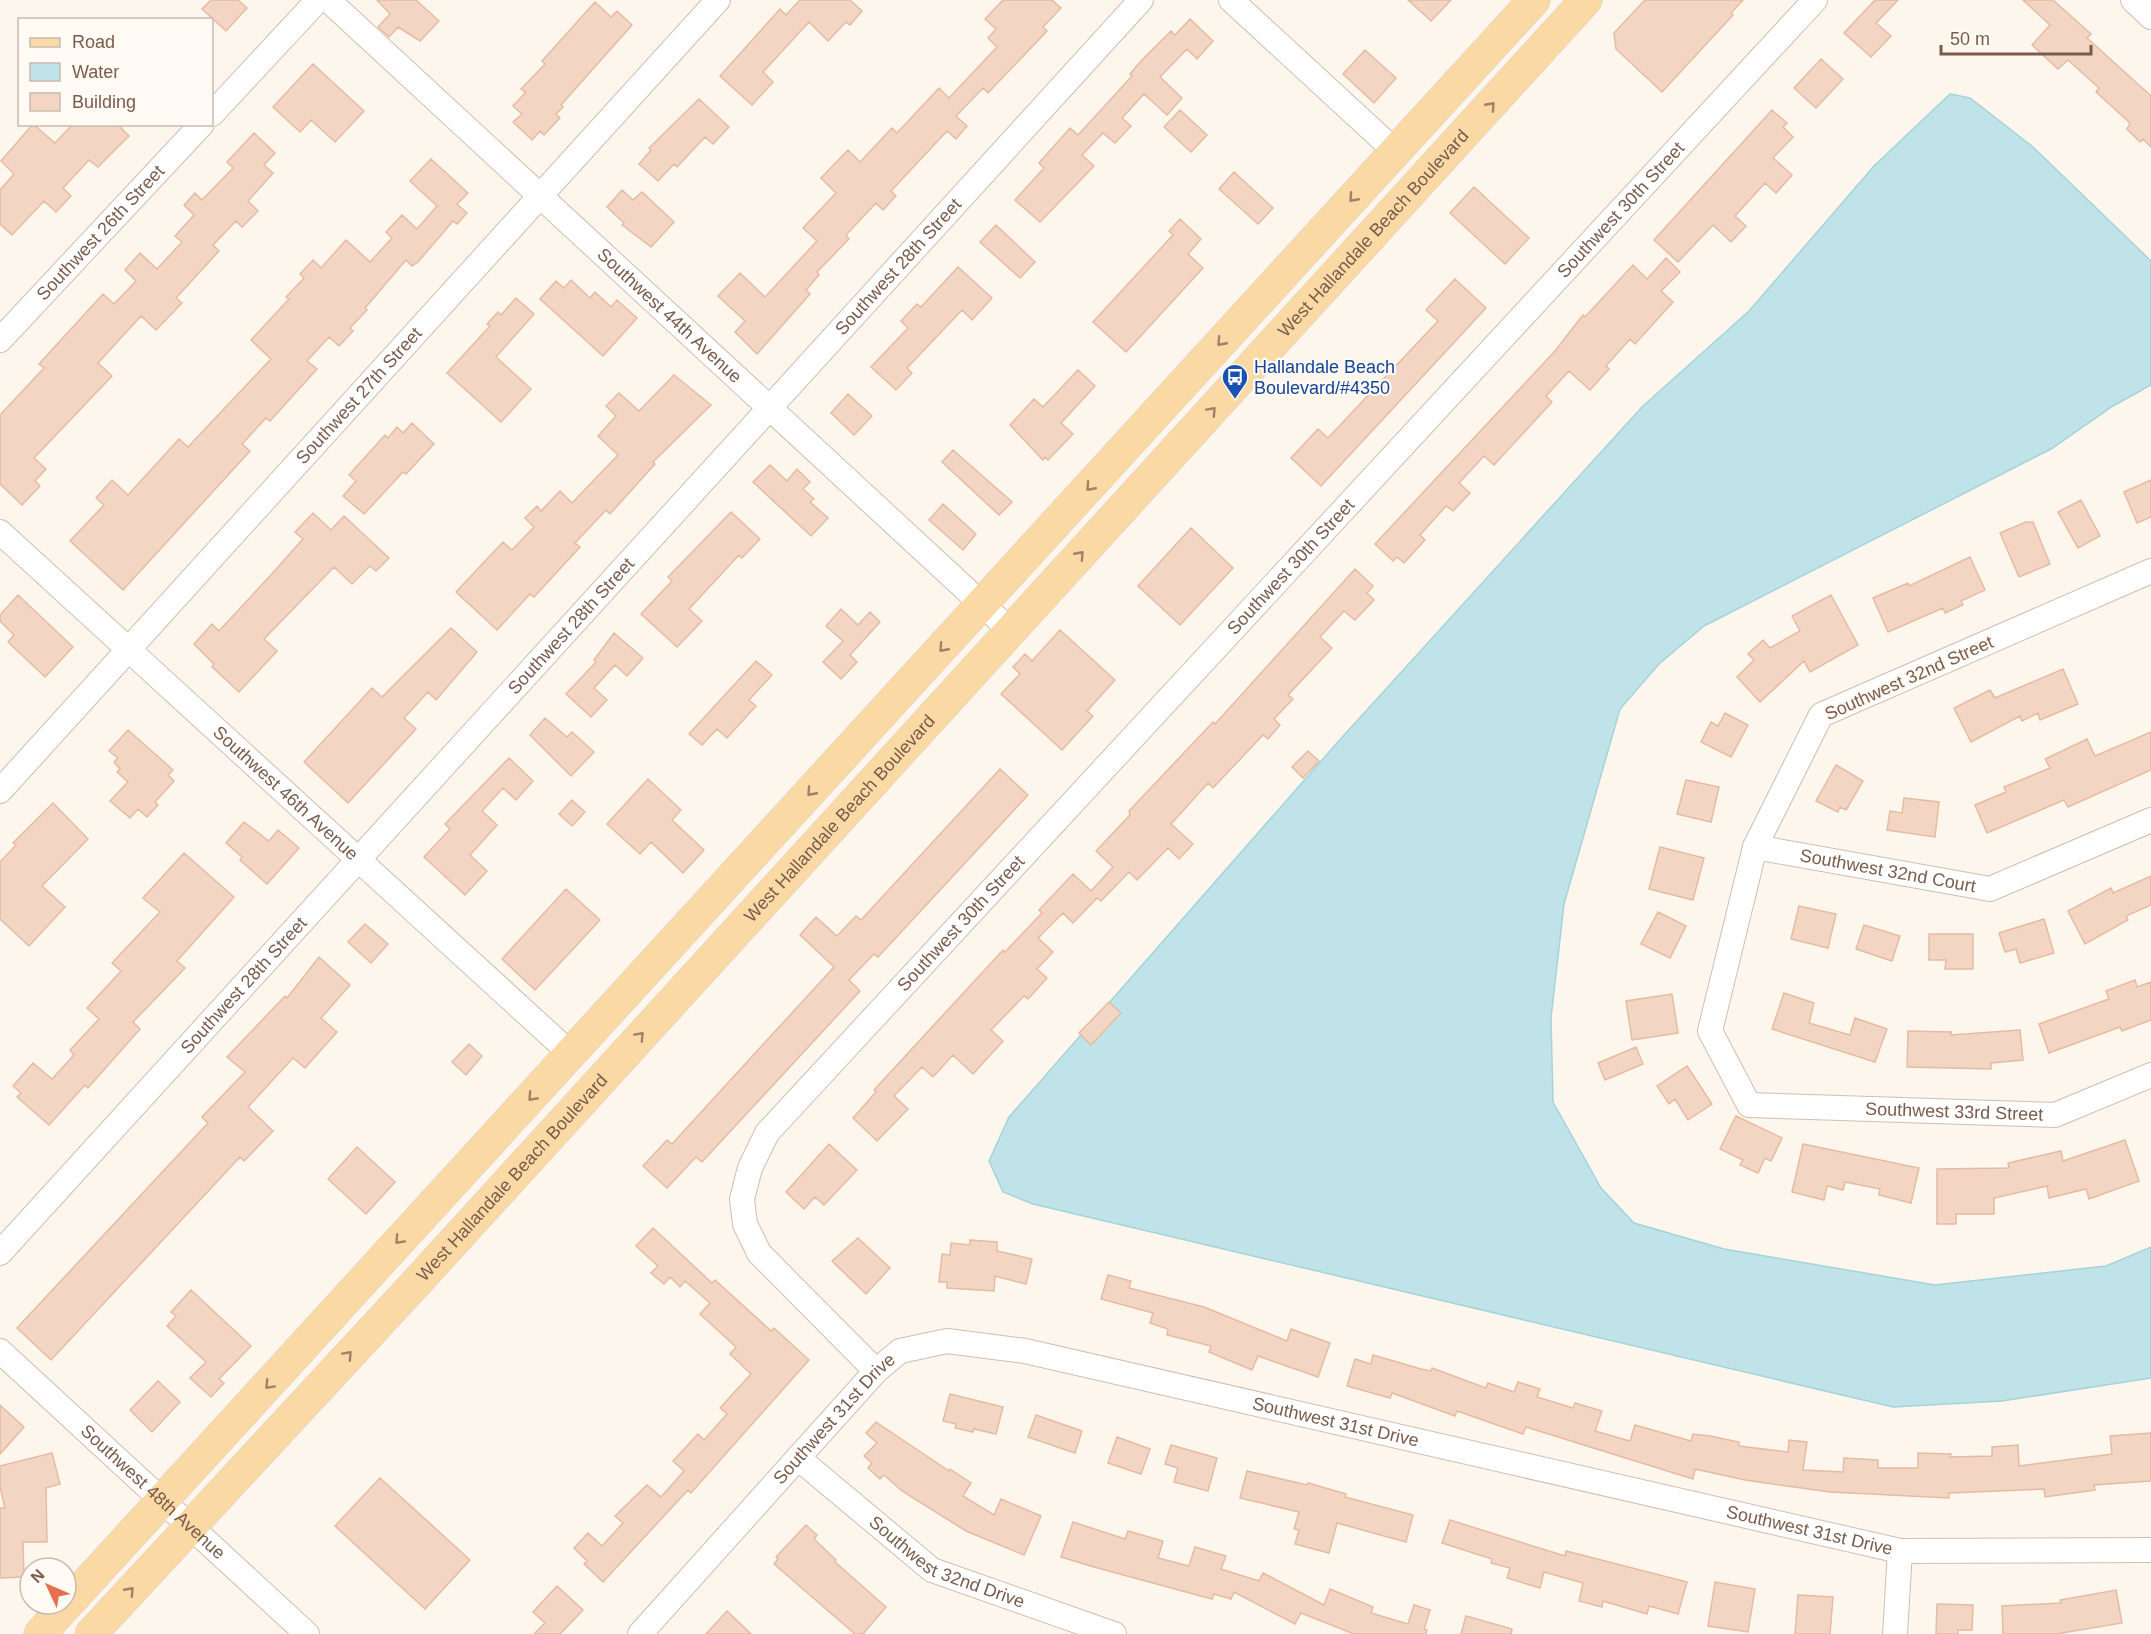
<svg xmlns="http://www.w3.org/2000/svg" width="2151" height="1634" font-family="Helvetica,sans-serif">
  <rect width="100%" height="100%" fill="#fdf6ec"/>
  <path fill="#bfe3e8" stroke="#a5d3da" stroke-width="1.5" d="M1950 94 1970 98 2033 147 2151 261V385L2113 406 2051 449 1704 626 1659 664 1620 709 1564 904 1551 1018 1553 1102 1601 1188 1634 1223 1724 1249 1935 1285 2106 1266 2151 1247V1378L2002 1401 1893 1407 1033 1204 1003 1192 989 1161 1009 1117 1336 744 1642 407 1749 311 1874 166Z"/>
  <path fill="#f3d5c3" stroke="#e6bba3" stroke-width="1.5" d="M211 0H238L247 8 226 31 202 9Z
    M377 0H416L439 21 420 41 398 27 389 37 378 27 390 14Z
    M800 0H850L862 11 850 25 846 22 828 41 809 22 763 72 773 82 752 105 720 76 780 9 786 15Z
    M1003 0H1052L1061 8 1043 27 1047 31 988 93 983 88 956 116 967 126 956 139 947 131 891 191 896 196 883 210 876 203 846 235 849 239 817 272 819 275 806 290 810 294 757 354 735 332 745 321 718 296 740 273 765 297 817 241 803 228 836 193 821 178 848 150 860 162 892 128 897 133 939 88 949 98 997 47 988 38 996 29 985 19Z
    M1408 0H1451L1431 21Z
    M1645 0H1743L1731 13 1733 15 1662 92 1616 49 1614 33Z
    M1875 0H1898L1876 23 1891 36 1871 57 1844 33Z
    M2023 0H2053L2091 34 2087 38 2151 96V147L2143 139 2140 142 2127 129 2130 123 2096 92 2099 88 2068 60 2058 69 2032 45 2050 25Z
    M595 2 611 17 617 11 632 25 561 105 563 107 556 114 560 118 544 135 540 131 532 140 513 122 522 114 513 106 526 92 521 89 545 64 542 61Z
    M1190 19 1213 41 1197 59 1187 49 1160 77 1182 98 1167 115 1144 94 1122 118 1131 126 1115 143 1103 133 1082 155 1094 166 1040 222 1015 200 1044 168 1039 163 1070 128 1078 135 1132 76 1130 74 1141 61 1171 31 1175 35Z
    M1365 50 1396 78 1374 103 1343 74Z
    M1821 59 1843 79 1816 108 1794 88Z
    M313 64 364 111 335 142 311 120 300 132 273 107Z
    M699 99 729 127 713 144 705 137 677 167 674 164 658 181 639 164 651 150 649 148Z
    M1180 110 1207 135 1191 152 1164 127Z
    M1772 110 1787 123 1783 127 1793 137 1773 158 1792 175 1776 193 1765 183 1735 216 1746 226 1731 242 1713 225 1678 262 1654 240Z
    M33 124 55 143 73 124H117L129 136 98 167 89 160 63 188 71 196 56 212 44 201 12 235 0 224V190L14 174 1 161Z
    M254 133 275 153 264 165 273 173 248 201 258 211 242 227 236 221 213 245 219 251 176 298 182 303 156 330 141 316 98 363 112 376 34 458 46 469 35 481 40 486 22 505 0 484V415L44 368 39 364 103 294 114 304 136 281 125 270 140 253 157 269 182 242 175 236 194 215 184 205 195 193 202 200 233 168 227 162Z
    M431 159 468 193 457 204 467 213 457 224 453 221 418 262 412 266 406 260 365 308 367 310 350 328 353 331 339 346 329 337 307 361 317 369 270 421 266 418 242 444 250 451 123 590 70 541 104 505 96 498 112 480 128 495 179 439 188 447 271 359 251 340 289 299 286 297 304 278 300 274 313 260 321 268 346 240 370 262 392 238 386 232 402 215 417 229 437 206 410 181Z
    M1234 172 1273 208 1258 224 1219 189Z
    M1474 187 1529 238 1505 264 1450 213Z
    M622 190 633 200 642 192 674 222 651 247 622 225 624 223 607 207Z
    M1180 219 1201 239 1188 254 1203 268 1126 352 1093 322 1173 235 1169 231Z
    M996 225 1035 262 1020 278 980 242Z
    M1666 258 1680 272 1661 291 1673 302 1635 344 1630 339 1606 366 1609 369 1590 390 1569 371 1546 396 1552 402 1494 465 1484 456 1459 483 1470 493 1453 511 1446 506 1420 535 1425 540 1404 563 1397 557 1393 561 1375 544 1555 351 1583 315 1585 317 1633 265 1647 279Z
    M958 267 992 298 972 320 962 310 907 368 912 373 896 390 871 367 908 328 901 321 917 304 921 307Z
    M1455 279 1486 308 1321 486 1291 458 1318 429 1328 438 1438 321 1426 310Z
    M571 280 590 298 595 292 611 307 617 300 637 318 603 356 540 299 556 281 564 288Z
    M516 298 534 314 496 357 531 389 501 422 447 373 490 326 487 324 498 312 501 315Z
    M1078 370 1095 386 1061 423 1073 434 1048 460 1045 457 1043 460 1010 425 1034 399 1043 407Z
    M674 375 711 405 653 462 655 464 610 514 606 510 575 543 580 547 534 597 530 594 497 630 456 592 503 542 512 550 534 527 525 518 537 506 541 511 560 491 572 503 618 455 598 436 616 416 606 406 619 393 639 411Z
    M848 394 872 416 854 435 831 413Z
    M412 423 434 444 406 474 403 472 364 514 343 496 356 481 349 475 385 435 388 438 397 427 403 433Z
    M953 450 1012 502 999 515 942 462Z
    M770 465 787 481 797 469 810 482 803 489 814 499 810 502 828 518 811 536 753 482Z
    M2151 480V517L2137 523 2124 492Z
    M2081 500 2100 536 2078 548 2058 512Z
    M943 504 976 534 963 550 929 520Z
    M731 512 760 539 742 558 739 555 689 609 702 621 677 647 641 614 672 581 668 577Z
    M313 513 331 530 344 516 389 558 376 571 370 566 352 584 334 567 264 639 277 651 239 692 212 667 214 664 194 644 212 624 219 631 269 577 303 539 295 532Z
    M2026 522H2033L2050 564 2019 577 2000 533Z
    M1191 528 1233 568 1180 625 1138 586Z
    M1970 557 1985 590 1961 601 1963 605 1945 613 1943 608 1888 632 1873 598 1908 583 1909 586Z
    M1355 569 1373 586 1367 593 1374 600 1355 620 1344 611 1320 637 1332 648 1288 695 1293 699 1274 719 1280 725 1268 739 1263 735 1213 788 1208 783 1171 824 1193 844 1179 859 1168 848 1137 880 1129 872 1101 901 1097 898 1073 923 1063 913 1038 938 1053 952 1037 969 1047 978 1028 999 1024 996 991 1030 1003 1041 973 1074 953 1055 933 1077 922 1067 894 1096 908 1109 877 1141 853 1118 876 1092 874 1090 1003 950 1005 952 1042 913 1039 910 1073 874 1091 891 1113 867 1096 851 1130 815 1129 811 1213 722 1215 724Z
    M18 595 73 647 45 677 8 642 14 635 0 621V615Z
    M1831 595 1858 645 1810 672 1804 661 1760 702 1737 677 1754 660 1748 654 1763 640 1770 648 1800 631 1792 616Z
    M841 609 858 625 870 612 880 622 850 655 857 662 841 679 823 662 843 641 826 626Z
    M451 628 477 652 436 700 428 692 404 718 416 729 348 803 304 762 372 688 382 697Z
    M1060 630 1115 680 1087 711 1093 716 1062 750 1001 694 1020 674 1013 667 1025 654 1032 661Z
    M614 633 643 658 627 676 615 665 594 688 607 700 591 717 566 694 596 662 594 660Z
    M756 661 772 675 749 700 756 706 727 738 717 729 702 745 689 734Z
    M2063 669 2078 704 2040 720 2038 713 2022 721 2020 716 1971 742 1954 708 1990 690 1995 698Z
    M1725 713 1748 725 1731 757 1701 742 1711 722 1718 726Z
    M545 718 567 737 572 732 594 752 571 776 530 735Z
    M128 730 173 770 168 775 174 781 155 802 158 805 147 817 138 809 130 818 110 801 128 782 117 772 120 769 114 762 118 758 109 751Z
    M2151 732V770L2068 807 2064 800 1987 833 1975 805 2006 792 2004 787 2050 768 2045 759 2087 739 2095 756Z
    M1308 751 1319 761 1303 778 1292 767Z
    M509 758 533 781 516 800 503 788 482 811 497 825 470 855 487 871 465 895 424 857 450 829 445 824Z
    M1836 765 1863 781 1846 810 1840 807 1838 812 1816 801Z
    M1000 769 1028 795 878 957 874 954 849 980 860 991 702 1162 696 1157 667 1188 643 1166 667 1140 672 1144 834 967 800 935 816 917 837 936 856 916 861 920Z
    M648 779 681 810 672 820 704 850 683 873 651 842 640 854 607 824Z
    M1686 780 1719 787 1711 822 1677 814Z
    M1904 798 1939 802 1935 837 1887 830 1890 811 1902 813Z
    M572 800 585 812 572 826 559 814Z
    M53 803 88 839 42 886 65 907 29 946 0 919V862L16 845 13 843Z
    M244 822 269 841 278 830 299 848 267 884 240 860 242 857 226 843Z
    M1660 847 1704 858 1693 900 1649 889Z
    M184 853 234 897 177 961 185 968 133 1022 140 1029 88 1088 85 1085 49 1125 17 1097 21 1093 13 1086 33 1063 52 1079 74 1055 70 1050 99 1019 87 1008 121 971 112 963 160 912 143 898Z
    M2151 876V905L2126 916 2128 920 2085 944 2068 911 2111 888 2113 893Z
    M566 889 600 920 535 990 502 959Z
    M1799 906 1836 914 1828 948 1791 939Z
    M1658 912 1686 926 1670 958 1641 944Z
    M2044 919 2054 953 2020 963 2016 949 2005 952 1999 933Z
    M365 924 388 944 371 963 348 942Z
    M1864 925 1900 936 1892 961 1856 949Z
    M1929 934H1973V969H1945L1946 960H1929Z
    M319 957 350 985 321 1018 337 1032 305 1068 293 1058 248 1107 273 1131 244 1161 240 1157 51 1360 17 1328 208 1123 202 1117 245 1072 227 1057 285 996 287 998Z
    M2135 980 2137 987 2151 982V1020L2122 1031 2120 1027 2049 1053 2039 1024 2109 999 2106 991Z
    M1784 993 1814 1003 1809 1023 1850 1035 1855 1018 1887 1029 1875 1062 1772 1029Z
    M1672 994 1678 1033 1632 1040 1626 1001Z
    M1109 1002 1121 1013 1091 1045 1079 1033Z
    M2020 1030 2023 1060 1991 1063V1069L1907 1067 1908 1031 1951 1032V1035Z
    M469 1044 482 1056 466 1075 452 1062Z
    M1636 1047 1643 1064 1605 1080 1598 1063Z
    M1687 1066 1712 1104 1688 1120 1675 1099 1669 1104 1657 1086Z
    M1736 1116 1782 1138 1771 1161 1765 1158 1758 1173 1740 1165 1743 1160 1720 1149Z
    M2125 1140 2139 1181 2089 1199 2086 1189 2049 1198 2047 1186 1994 1198V1214H1956V1224H1937V1169L2009 1168 2008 1163 2061 1151 2063 1161Z
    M829 1144 857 1170 824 1205 815 1197 804 1209 786 1192Z
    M1803 1144 1919 1168 1911 1203 1879 1195 1880 1189 1845 1182 1843 1190 1827 1186 1824 1200 1792 1192Z
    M357 1147 395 1182 366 1214 328 1179Z
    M653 1228 712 1283 715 1280 771 1331 774 1328 809 1360 691 1493 688 1490 603 1582 584 1564 587 1561 574 1548 588 1533 602 1546 623 1523 615 1516 647 1485 661 1497 684 1471 673 1461 698 1434 704 1440 727 1414 720 1408 751 1374 730 1354 736 1347 700 1314 710 1303 685 1281 680 1287 670 1277 664 1284 651 1273 658 1266 636 1246Z
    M858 1238 890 1268 866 1294 832 1261Z
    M970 1240 997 1242V1251L1032 1259 1026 1284 995 1276 994 1291 947 1288V1282H939L942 1254 950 1255 951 1243 970 1245Z
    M1108 1275 1131 1281 1129 1288 1204 1307 1287 1341 1291 1329 1330 1343 1318 1377 1258 1356 1252 1370 1209 1352 1211 1346 1167 1335 1168 1329 1150 1323 1153 1313 1101 1299Z
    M191 1290 251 1346 219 1379 224 1383 211 1397 190 1378 206 1362 167 1326 176 1316 171 1312Z
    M1373 1355 1421 1369 1431 1371 1432 1368 1486 1388 1488 1383 1514 1392 1518 1382 1540 1389 1537 1397 1573 1408 1575 1403 1602 1411 1595 1431 1630 1441 1635 1425 1691 1441 1693 1434 1710 1436 1739 1442V1446L1788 1452 1789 1440 1807 1442 1803 1470 1843 1472 1844 1458 1878 1460V1468H1918V1453L1951 1454 1950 1457 1992 1456V1447L2018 1445 2019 1466 2112 1454 2110 1436 2151 1433V1481L2094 1485 2095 1490 2045 1497 2044 1489 1949 1493V1498L1830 1492 1745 1480 1695 1469 1693 1479 1526 1427 1523 1434 1457 1411 1455 1416 1392 1393 1390 1398 1347 1386 1355 1359 1371 1364Z
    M158 1381 180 1402 152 1432 130 1410Z
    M950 1394 1003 1407 996 1434 974 1429 973 1432 955 1428 956 1424 943 1421Z
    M0 1405 24 1427 0 1454Z
    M1036 1415 1082 1431 1075 1453 1028 1437Z
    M876 1422 949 1471 950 1469 971 1483 963 1496 994 1515 1001 1499 1041 1516 1024 1555 966 1531 902 1491 884 1475 880 1479 868 1468 872 1463 864 1456 877 1443 866 1433Z
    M1117 1437 1150 1449 1141 1474 1108 1463Z
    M1171 1445 1217 1458 1208 1491 1174 1482 1178 1468 1165 1464Z
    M52 1453 60 1484 46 1488 47 1542H23L24 1577 0 1578V1508H5L0 1487V1466Z
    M1247 1471 1307 1485 1308 1483 1346 1494 1345 1497 1413 1515 1406 1542 1337 1523 1329 1553 1295 1544 1299 1530 1294 1529 1299 1512 1240 1498Z
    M380 1478 470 1560 425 1609 335 1526Z
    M1450 1520 1565 1556 1566 1551 1687 1582 1678 1614 1649 1606 1647 1614 1603 1601 1602 1607 1579 1601 1583 1583 1544 1572 1540 1588 1507 1578 1510 1568 1491 1563 1492 1559 1442 1543Z
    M1073 1522 1125 1539 1128 1531 1163 1541 1158 1558 1189 1566 1195 1547 1226 1556 1221 1569 1259 1581 1263 1573 1324 1605 1330 1589 1373 1607 1371 1613 1408 1624 1414 1605 1430 1610 1424 1629 1427 1630 1426 1634H1354L1301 1613 1295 1624 1234 1592 1231 1599 1214 1594 1212 1599 1094 1567 1061 1557Z
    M806 1525 817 1535 814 1539 836 1560 835 1562 886 1607 863 1634H855L774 1564 778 1559 776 1557Z
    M1715 1582 1755 1589 1748 1632 1708 1626Z
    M557 1586 583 1610 560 1634H534L545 1623 533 1612Z
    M2116 1590 2122 1623 2056 1634H2003L2002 1606 2061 1603 2060 1600Z
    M1798 1595 1833 1597 1830 1634H1795Z
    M1937 1604 1973 1605 1972 1630H1958V1634H1936Z
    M727 1611 751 1634H706Z
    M1466 1616 1512 1629 1511 1634H1461Z"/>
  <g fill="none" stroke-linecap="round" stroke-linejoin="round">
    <g stroke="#d1beb0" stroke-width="26">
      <g id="minor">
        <path id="s1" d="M328 0 1011 631"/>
        <path d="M1231 0 1395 151"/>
        <path d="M2133 0 2151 17"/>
        <path d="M212 114 318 0"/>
        <path id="s2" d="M0 340 202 124"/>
        <path id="s3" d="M0 532 571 1054"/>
        <path id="s4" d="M2151 571 1821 715 1755 847 1710 1031 1749 1105 2055 1115 2151 1075"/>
        <path id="s5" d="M0 791 718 0"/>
        <path id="s6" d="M1755 847 1990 889 2151 820"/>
        <path id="s7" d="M0 1253 1141 0"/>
        <path id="s8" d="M0 1351 307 1634"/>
        <path id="s9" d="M876 1371 759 1253 745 1224 742 1199 750 1168 767 1133 1815 0"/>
        <path id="s10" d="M798 1458 932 1570 1114 1634"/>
        <path id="s11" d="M640 1634 876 1371 900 1351 947 1341 1025 1351 1900 1551 2151 1550"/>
        <path d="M1895 1634 1900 1551"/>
      </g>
    </g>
    <g stroke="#dad1cd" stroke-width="33">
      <g id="major">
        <path d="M40 1634 1534 0"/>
        <path id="s12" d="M91 1634 417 1282 1586 0"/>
      </g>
    </g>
    <use href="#minor" stroke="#fff" stroke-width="24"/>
    <use href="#major" stroke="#fbd9a5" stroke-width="32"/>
  </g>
  <defs><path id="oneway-chevron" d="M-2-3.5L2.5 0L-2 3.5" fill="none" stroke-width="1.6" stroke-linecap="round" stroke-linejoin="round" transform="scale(1.5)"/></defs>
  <g stroke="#a18267">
    <use href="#oneway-chevron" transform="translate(1491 106) rotate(-48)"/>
    <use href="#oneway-chevron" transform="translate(1353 198) rotate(132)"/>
    <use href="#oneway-chevron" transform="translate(1221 342) rotate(132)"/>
    <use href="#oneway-chevron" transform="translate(1212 411) rotate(-47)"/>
    <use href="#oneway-chevron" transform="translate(1090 487) rotate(132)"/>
    <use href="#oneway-chevron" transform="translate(1080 555) rotate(-48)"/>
    <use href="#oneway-chevron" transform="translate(943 648) rotate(132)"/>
    <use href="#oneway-chevron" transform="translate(811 792) rotate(132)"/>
    <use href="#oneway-chevron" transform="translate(640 1036) rotate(-47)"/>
    <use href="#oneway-chevron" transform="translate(532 1097) rotate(133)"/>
    <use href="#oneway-chevron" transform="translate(399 1240) rotate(133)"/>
    <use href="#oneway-chevron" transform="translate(348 1355) rotate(-47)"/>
    <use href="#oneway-chevron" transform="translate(269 1385) rotate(133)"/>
    <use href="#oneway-chevron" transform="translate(130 1591) rotate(-48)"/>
  </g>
  <defs>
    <g id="bus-pin" transform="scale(1.35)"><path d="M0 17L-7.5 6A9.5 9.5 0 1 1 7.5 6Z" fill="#1a4fb4" stroke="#fffaf3"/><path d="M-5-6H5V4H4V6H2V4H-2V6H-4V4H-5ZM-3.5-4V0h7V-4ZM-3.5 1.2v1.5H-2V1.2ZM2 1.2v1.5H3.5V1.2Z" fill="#fff"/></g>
  </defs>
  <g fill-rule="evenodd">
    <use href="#bus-pin" x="1235" y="377"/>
  </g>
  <g text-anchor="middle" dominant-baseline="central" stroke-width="4.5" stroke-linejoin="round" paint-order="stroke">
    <g font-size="18" fill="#7a5c4d" stroke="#fffaf3">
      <text stroke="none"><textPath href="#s9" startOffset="1552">Southwest 30th Street</textPath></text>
      <text stroke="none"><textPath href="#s2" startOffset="147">Southwest 26th Street</textPath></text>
      <text stroke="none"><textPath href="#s12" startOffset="1899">West Hallandale Beach Boulevard</textPath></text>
      <text stroke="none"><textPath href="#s7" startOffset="1334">Southwest 28th Street</textPath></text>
      <text stroke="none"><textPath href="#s1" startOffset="465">Southwest 44th Avenue</textPath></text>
      <text stroke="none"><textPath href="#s5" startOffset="534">Southwest 27th Street</textPath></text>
      <text stroke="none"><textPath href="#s9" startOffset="1066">Southwest 30th Street</textPath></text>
      <text stroke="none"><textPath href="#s7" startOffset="848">Southwest 28th Street</textPath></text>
      <text transform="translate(1909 678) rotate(-24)">Southwest 32nd Street</text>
      <text stroke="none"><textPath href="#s3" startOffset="387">Southwest 46th Avenue</textPath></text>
      <text stroke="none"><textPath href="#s12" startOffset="1107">West Hallandale Beach Boulevard</textPath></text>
      <text stroke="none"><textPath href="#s6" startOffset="135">Southwest 32nd Court</textPath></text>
      <text stroke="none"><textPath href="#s9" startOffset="580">Southwest 30th Street</textPath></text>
      <text stroke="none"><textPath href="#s7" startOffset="362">Southwest 28th Street</textPath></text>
      <text stroke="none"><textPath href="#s4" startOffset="986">Southwest 33rd Street</textPath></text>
      <text stroke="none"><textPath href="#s12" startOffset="621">West Hallandale Beach Boulevard</textPath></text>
      <text stroke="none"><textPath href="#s11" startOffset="290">Southwest 31st Drive</textPath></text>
      <text stroke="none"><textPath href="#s11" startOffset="830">Southwest 31st Drive</textPath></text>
      <text stroke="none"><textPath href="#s8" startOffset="208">Southwest 48th Avenue</textPath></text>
      <text stroke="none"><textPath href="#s11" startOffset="1316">Southwest 31st Drive</textPath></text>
      <text stroke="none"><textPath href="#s10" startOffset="184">Southwest 32nd Drive</textPath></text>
    </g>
    <g font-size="18" fill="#164399" stroke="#fffaf3" text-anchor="start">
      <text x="1254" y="367">Hallandale Beach<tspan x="1254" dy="21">Boulevard/#4350</tspan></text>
    </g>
  </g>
  <rect x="18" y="18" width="195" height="108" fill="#fffaf3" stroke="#cabbb1" stroke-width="1.5"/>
  <rect x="30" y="38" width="30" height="9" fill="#fbd9a5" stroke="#cabbb1" stroke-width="1.5"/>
  <text x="72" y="48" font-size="18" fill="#7a5c4d">Road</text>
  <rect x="30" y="63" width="30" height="18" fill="#bfe3e8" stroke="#cabbb1" stroke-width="1.5"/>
  <text x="72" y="78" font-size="18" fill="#7a5c4d">Water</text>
  <rect x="30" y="93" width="30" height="18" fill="#f3d5c3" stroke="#cabbb1" stroke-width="1.5"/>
  <text x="72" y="108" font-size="18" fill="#7a5c4d">Building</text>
  <g transform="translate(48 1586) rotate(314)"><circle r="28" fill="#fffaf3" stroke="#cabbb1" stroke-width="1.5"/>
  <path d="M0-4.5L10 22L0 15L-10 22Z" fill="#e76f51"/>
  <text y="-9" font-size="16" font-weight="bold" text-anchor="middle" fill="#7a5c4d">N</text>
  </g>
  <path d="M1941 45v9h150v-9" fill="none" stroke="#7a5c4d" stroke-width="3"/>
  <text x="1950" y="45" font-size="18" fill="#7a5c4d" stroke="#fffaf3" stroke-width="4.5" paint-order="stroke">50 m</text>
</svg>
